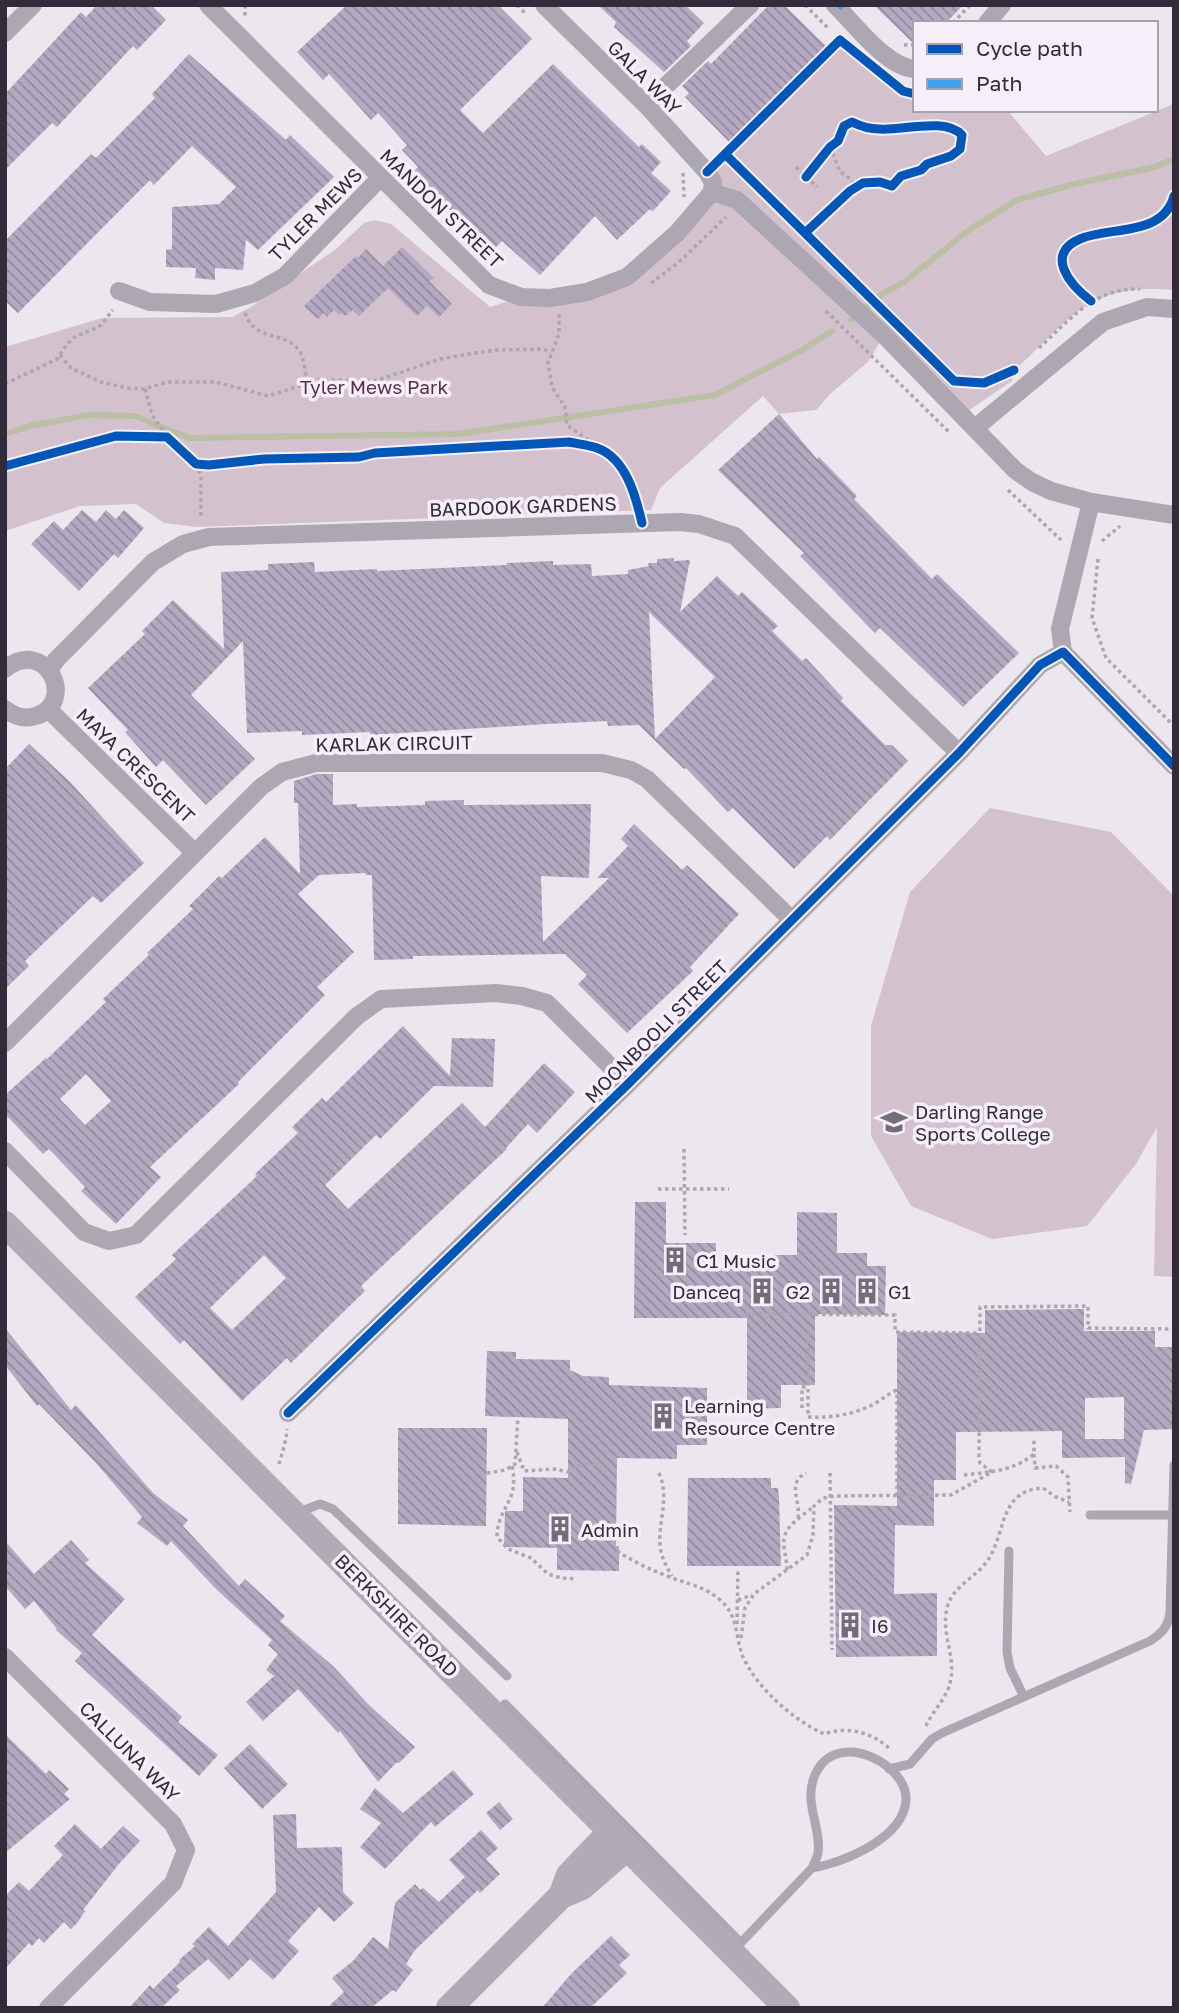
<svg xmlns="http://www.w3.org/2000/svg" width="1179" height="2013" font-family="'Golos Text',sans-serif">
  <defs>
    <pattern id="building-back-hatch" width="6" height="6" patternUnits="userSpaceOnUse" patternTransform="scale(1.75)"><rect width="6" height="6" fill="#b3a9c1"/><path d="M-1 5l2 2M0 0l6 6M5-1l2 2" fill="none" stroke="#928a9e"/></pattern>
  </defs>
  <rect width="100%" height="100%" fill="#ece6ee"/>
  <path fill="#d4c1ce" d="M840 40 915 98V110H1007L1046 156 1174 104V290C1089 282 1071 318 1015 370L1012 381 962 415 884 335 868 362 831 393 816 410 779 414 763 396 660 488 651 510 197 527 164 523 136 504 80 506 5 531V347L102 318 232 317 251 307 336 249 364 223 374 220 391 224 490 307 521 297 627 277 699 209 707 172Z
    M990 808 1111 832 1174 896V1277L1154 1276 1157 1127 1136 1164 1087 1226 992 1239 911 1206 871 1136V1026L910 892Z"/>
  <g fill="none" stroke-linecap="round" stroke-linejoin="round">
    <path stroke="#bbbfa3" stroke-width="6" d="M851 320 882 294 904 282 969 230 1017 200 1070 185 1155 167 1174 159
      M5 434 30 426 88 415 135 416 189 438 458 434 715 395 802 350 832 331"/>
  </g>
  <path fill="url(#building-back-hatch)" fill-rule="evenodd" d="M97 5H151L166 20 137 50 133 46 57 127 52 123 5 170V94L81 12 86 17Z
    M347 5H498L532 39 460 110 483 133 553 64 639 147 642 144 661 162 651 173 671 191 653 211 650 209 617 240 595 216 540 275 502 241 493 250 452 209 450 211 412 173 418 167 402 150 407 145 378 113 371 120 329 74 323 80 297 52Z
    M598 5H685L704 23 687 41 691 46 664 72 614 27 616 22Z
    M769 5H784L827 47 730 143 685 97 689 93 682 86 708 61 711 64Z
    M874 5H963L946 23H915V45Z
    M189 54 286 140 290 135 334 177 258 250 246 240 243 270 215 268V280L195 278 196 268 166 267V250L172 249V207L219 204 236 187 192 146 154 185 150 180 18 313 5 301V241L91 154 96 158 155 98 152 94Z
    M402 247 434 278 429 281 452 304 439 317 427 306 417 316 388 288 359 316 353 310 345 316 342 313 339 315 334 310 327 317 324 313 318 319 304 306 356 256 358 258 366 249 383 266Z
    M779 414 817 459 819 457 857 496 854 499 932 579 937 574 1019 653 963 707 880 628 875 633 800 556 804 553 718 470Z
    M82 510 96 522 106 510 116 519 124 510 144 528 118 558 114 554 79 591 31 544 54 521 63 530Z
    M674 558V561L690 560 680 612 717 576 738 596 742 592 778 626 772 631 802 661 806 658 843 698 841 701 885 745H892L908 761 830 840 827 836 794 869 733 808 728 812 686 768 684 769 639 725 608 726 607 721 547 724 370 735V732L302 735V731L247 733 243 641 191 695 255 759 206 805 163 760 156 767 125 732 128 730 88 688 145 634 142 631 173 600 224 649 221 572 268 570V564L314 562 315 572 377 569V571L507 565 506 563 553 561V565L591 564 592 576 628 574V570L649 566 648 563H657V559ZM649 612 715 677 655 739Z
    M29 744 70 782 144 863 101 903 93 896 25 961 29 966 5 989V769Z
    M317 774H333V805L357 804V807L425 805V801L464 800V805L591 804 589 878 541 876 543 942 609 878H597L628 846 621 839 634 824 682 870 687 865 739 914 690 967 693 971 627 1033 578 984 587 975 565 954 413 956V959L374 960 372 875H366L365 873 319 875 298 894 354 952 317 987 325 995 238 1082 239 1084 150 1167 161 1177 116 1224 81 1191 85 1187 49 1149 43 1154 5 1114V1095L46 1058 47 1059 106 1002 103 999 149 955 147 953 193 909 189 906 219 876 222 878 265 837 300 874 298 803H294V781ZM86 1074 111 1101 85 1125 60 1099Z
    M403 1026 450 1076 452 1038 495 1039 493 1087 434 1086 380 1139 376 1135 325 1185 348 1209 462 1103 485 1127 544 1063 575 1092 537 1133 528 1124 506 1148 507 1149 361 1286 365 1291 291 1363 287 1358 242 1401 184 1340 180 1344 135 1297 176 1259 172 1255 257 1176 255 1174 298 1133 292 1127 322 1098 326 1102ZM264 1255 286 1278 232 1330 210 1308Z
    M635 1202H666V1243H716V1268L771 1267V1255H797V1212L837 1213V1253H867V1266H886L885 1315 815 1314V1385H781V1408L747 1409V1318H634Z
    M1084 1309V1331H1155V1347H1174V1429L1144 1430 1131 1484 1125 1483V1457L1062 1458V1431L956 1432V1480H934V1526L895 1525 894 1594 937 1593V1656L836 1657 834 1505 897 1506V1332L985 1333V1310ZM1124 1397V1439H1085V1398Z
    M5 1328 71 1410 76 1405 153 1493 188 1520 183 1526 239 1586 245 1579 285 1616 280 1621 333 1666 368 1704 415 1747 399 1763 397 1762 378 1782 340 1731 338 1733 298 1689 263 1721 246 1702 274 1676 266 1670 278 1654 268 1645 272 1640 216 1589 171 1541 167 1546 137 1523 142 1517 97 1464 39 1404 37 1406 5 1365Z
    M487 1351 516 1352V1359L570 1360V1370L583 1376 609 1377V1385L707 1388V1445H677V1459L617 1458 616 1546H619V1571L557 1570V1548L504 1547 505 1511H523V1477L568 1478V1419L485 1416Z
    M398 1428H487L486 1526 398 1524Z
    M688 1478H771V1488H778L779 1498 781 1566H687Z
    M71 1540 89 1560 85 1563 125 1599 92 1635 182 1717 178 1722 218 1755 199 1776 75 1661 82 1653 56 1630 57 1629 34 1601 25 1609 5 1586V1541L34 1574Z
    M5 1734 46 1774 49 1770 69 1789 64 1794 70 1799 5 1853Z
    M250 1744 288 1784 262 1809 224 1768Z
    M453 1770 474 1794 435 1827 431 1822 385 1869 360 1847 381 1823 360 1809 375 1788 403 1813Z
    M499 1802 513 1819 500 1830 486 1813Z
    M296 1814 297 1848 342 1847 343 1892 354 1903 334 1922 319 1907 288 1941 299 1951 273 1980 250 1959 229 1980 208 1959 176 1986 180 1990 161 2008H129L150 1985 153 1989 180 1962 179 1960 195 1946 192 1944 209 1927 228 1946 276 1892 273 1815Z
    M75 1824 101 1849 123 1826 140 1841 118 1865 83 1910 85 1911 78 1922 71 1929 64 1922 44 1943 39 1938 32 1946 29 1943 5 1969V1896L19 1882 29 1891 63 1855 54 1846Z
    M481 1830 498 1848 486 1859 500 1874 480 1893 478 1890 415 1950 406 1964 413 1970 396 1992 393 1990 371 2008H327L344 1992 332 1978 354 1960 373 1937 388 1949 395 1903 415 1884 420 1890 423 1888 439 1902 465 1877 449 1860Z
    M611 1936 630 1955 619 1965 627 1973 590 2008H542L571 1974Z"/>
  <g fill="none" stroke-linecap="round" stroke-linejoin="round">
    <path stroke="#aba6af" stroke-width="3.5" stroke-dasharray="3.5 3.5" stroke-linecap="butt" d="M245 5V16
      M517 5 526 14
      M805 5 829 29
      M953 23 970 5
      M904 45H915
      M830 147 840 172 851 179 856 188
      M796 167 817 187
      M683 173 684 197
      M651 283 678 263 726 217
      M826 311 950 433
      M245 313C255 344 289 329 301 354 305 363 305 373 307 382
      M559 314V334L548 363 552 387 565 407 567 425 599 448
      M1039 348C1070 320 1093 288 1140 289
      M60 355 71 368 101 382 127 388 145 389 167 382H216L268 396 320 379 365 382 378 380 440 359 463 355 496 350 543 349 551 352
      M5 384 57 359 67 344 75 337 100 326 113 310
      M145 389 152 415 167 437
      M196 464 201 476V519
      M1008 490 1061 540
      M1102 541 1120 526
      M1098 559 1092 618 1106 658 1174 726
      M684 1149 685 1235
      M658 1189H729
      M745 1314 895 1315V1332L979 1333
      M808 1333V1417C831 1418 853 1415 874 1404 884 1398 892 1391 904 1387
      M802 1408V1387H807
      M517 1452 524 1471 555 1469 567 1472 586 1464H593L607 1471
      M1034 1454 1035 1468 1056 1466 1068 1477 1070 1512
      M279 1464C282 1453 286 1443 287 1429
      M512 1466C520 1503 497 1507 497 1537L508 1549 531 1558 548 1574 561 1578 576 1579
      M992 1472 980 1463 979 1456 980 1307 1088 1306V1328L1174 1329
      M487 1473 506 1470 515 1464 518 1416
      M659 1473C670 1498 658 1520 660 1545 661 1557 666 1566 672 1576
      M830 1473 832 1650
      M964 1475C989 1472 1014 1471 1034 1454V1440
      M897 1496V1389
      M798 1518C801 1501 786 1483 806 1473
      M617 1551C635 1563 654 1571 675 1579 690 1584 706 1588 719 1599 739 1615 735 1637 743 1657 758 1689 792 1719 824 1734 847 1726 871 1732 889 1748
      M787 1570C787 1562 785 1555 784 1547 781 1527 799 1519 813 1507
      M738 1600 752 1595
      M737 1624 738 1568
      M741 1638 745 1608 754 1594 807 1555 813 1535 814 1506 823 1498 836 1496 951 1495 992 1472
      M926 1726C933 1710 949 1696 951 1678 955 1655 941 1633 947 1608 953 1585 976 1578 988 1560 1006 1533 999 1490 1043 1488L1056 1497 1069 1502"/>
    <path stroke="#aca7b0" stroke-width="9" d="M299 1512 320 1504 333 1509 507 1676
      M1090 1515H1174
      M1009 1551 1007 1652 1010 1668 1024 1697
      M496 1713 505 1704 741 1943
      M889 1769 910 1764 932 1739 942 1733 1150 1641C1162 1633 1168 1627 1170 1613L1174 1465
      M734 1950 812 1868C814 1864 817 1858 818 1853 822 1826 800 1799 818 1769 842 1730 908 1766 906 1800 904 1838 843 1863 812 1868"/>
    <path stroke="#aca7b0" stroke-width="18" d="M208 5 489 285 521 297 550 298 587 292 627 277 677 233 712 192
      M544 5 646 105 707 172 713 182 712 192 737 200 884 335 1015 470 1032 482 1051 491 1091 502 1174 515
      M835 5C856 25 886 67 915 69
      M987 23 1002 5
      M5 33 33 5
      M646 105 750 5
      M119 291 150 302 216 304 255 293 285 276 381 177
      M975 428 1103 322 1147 307 1174 309
      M1063 652 1060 629 1091 502
      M5 669C46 636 78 702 36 716 24 720 14 716 5 709
      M49 670 56 660 153 562 183 544 209 537 680 522 699 524 735 536 959 753
      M48 709 194 852
      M5 1043 261 787 282 772 316 763H602L631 770 647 779 792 920
      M5 1151 84 1232 109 1241 136 1235 356 1017 381 999 496 993 522 996 547 1003 628 1084
      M288 1413 628 1084 959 753 1040 665 1063 652 1174 766
      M5 1657 173 1824 186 1850 173 1883 48 2008"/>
    <path stroke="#b0abb4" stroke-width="26" d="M5 1224 787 2008
      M561 1896 569 1875 610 1832
      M449 2008 561 1896 582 1887 627 1848"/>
    <path stroke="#3ea3ec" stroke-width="7" stroke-dasharray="14 7" stroke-linecap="butt" d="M838 8 841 5"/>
    <g stroke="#f6effa" stroke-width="13">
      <path id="cycleway" d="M725 154 805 233 850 191 863 183 880 182 892 186 901 176 921 170 927 164 951 156 960 149 962 135C945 117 902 131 879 129 870 129 860 126 852 122L844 126 838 141 830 147 806 177
        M707 172 840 40 903 91 915 94
        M805 233 954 381 984 383 1014 370
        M1091 301C1070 285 1044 254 1080 239 1110 226 1163 237 1174 196
        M5 466 116 436 167 437 196 464 209 465 264 459 359 457 375 453 569 442C578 444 589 445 597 448 626 458 636 497 642 523
        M288 1413 628 1084 959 753 1040 665 1063 652 1174 766"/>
    </g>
    <use href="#cycleway" stroke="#0057b8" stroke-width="9"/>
  </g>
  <defs>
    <g id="school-bare" transform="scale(2.1)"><path d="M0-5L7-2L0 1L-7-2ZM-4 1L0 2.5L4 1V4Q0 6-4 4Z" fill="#736d79" stroke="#f6effa" stroke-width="2.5" paint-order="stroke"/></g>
    <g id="building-bare" transform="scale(2.1)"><path d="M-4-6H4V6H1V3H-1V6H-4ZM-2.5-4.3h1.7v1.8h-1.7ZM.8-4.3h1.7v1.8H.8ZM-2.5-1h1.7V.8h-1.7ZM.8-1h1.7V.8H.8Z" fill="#736d79" stroke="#f6effa" stroke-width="2.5" paint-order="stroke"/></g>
  </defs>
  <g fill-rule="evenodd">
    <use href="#school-bare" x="894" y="1122"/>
    <use href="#building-bare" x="675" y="1260"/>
    <use href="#building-bare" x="762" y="1291"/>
    <use href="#building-bare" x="831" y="1291"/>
    <use href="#building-bare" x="867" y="1291"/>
    <use href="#building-bare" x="663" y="1416"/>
    <use href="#building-bare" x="560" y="1529"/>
    <use href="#building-bare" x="850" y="1625"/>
  </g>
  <g text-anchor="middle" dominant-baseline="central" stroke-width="7" stroke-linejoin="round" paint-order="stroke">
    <g font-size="19" fill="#322c3a" stroke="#f6effa">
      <text transform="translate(645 77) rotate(45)">GALA WAY</text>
      <text transform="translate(442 208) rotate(44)">MANDON STREET</text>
      <text transform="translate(315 214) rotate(-45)">TYLER MEWS</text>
      <text transform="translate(523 506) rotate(-2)">BARDOOK GARDENS</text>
      <text transform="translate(394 743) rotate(-1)">KARLAK CIRCUIT</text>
      <text transform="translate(136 765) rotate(44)">MAYA CRESCENT</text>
      <text transform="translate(656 1031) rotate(-45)">MOONBOOLI STREET</text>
      <text transform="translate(397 1615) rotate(45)">BERKSHIRE ROAD</text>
      <text transform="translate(130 1751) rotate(45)">CALLUNA WAY</text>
    </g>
    <g font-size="19" fill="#563144" stroke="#f6effa">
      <text x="374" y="386">Tyler Mews Park</text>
    </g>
    <g font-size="19" fill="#322c3a" stroke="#f6effa" text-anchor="start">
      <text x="915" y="1111">Darling Range<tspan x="915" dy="22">Sports College</tspan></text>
      <text x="696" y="1260">C1 Music</text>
      <text x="741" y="1291" text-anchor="end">Danceq</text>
      <text x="810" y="1291" text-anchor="end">G2</text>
      <text x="888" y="1291">G1</text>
      <text x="684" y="1405">Learning<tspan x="684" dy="22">Resource Centre</tspan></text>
      <text x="581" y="1529">Admin</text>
      <text x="871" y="1625">I6</text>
    </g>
  </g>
  <rect width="1179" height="2013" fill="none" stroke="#322c3a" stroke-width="14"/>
  <rect x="913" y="21" width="245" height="91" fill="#f6effa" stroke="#a8a1ad" stroke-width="2"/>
  <rect x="927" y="44" width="35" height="10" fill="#0057b8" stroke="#a8a1ad" stroke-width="2"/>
  <text x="976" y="56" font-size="21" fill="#322c3a">Cycle path</text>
  <rect x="927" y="79" width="35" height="10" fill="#3ea3ec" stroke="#a8a1ad" stroke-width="2"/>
  <text x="976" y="91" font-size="21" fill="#322c3a">Path</text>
</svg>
